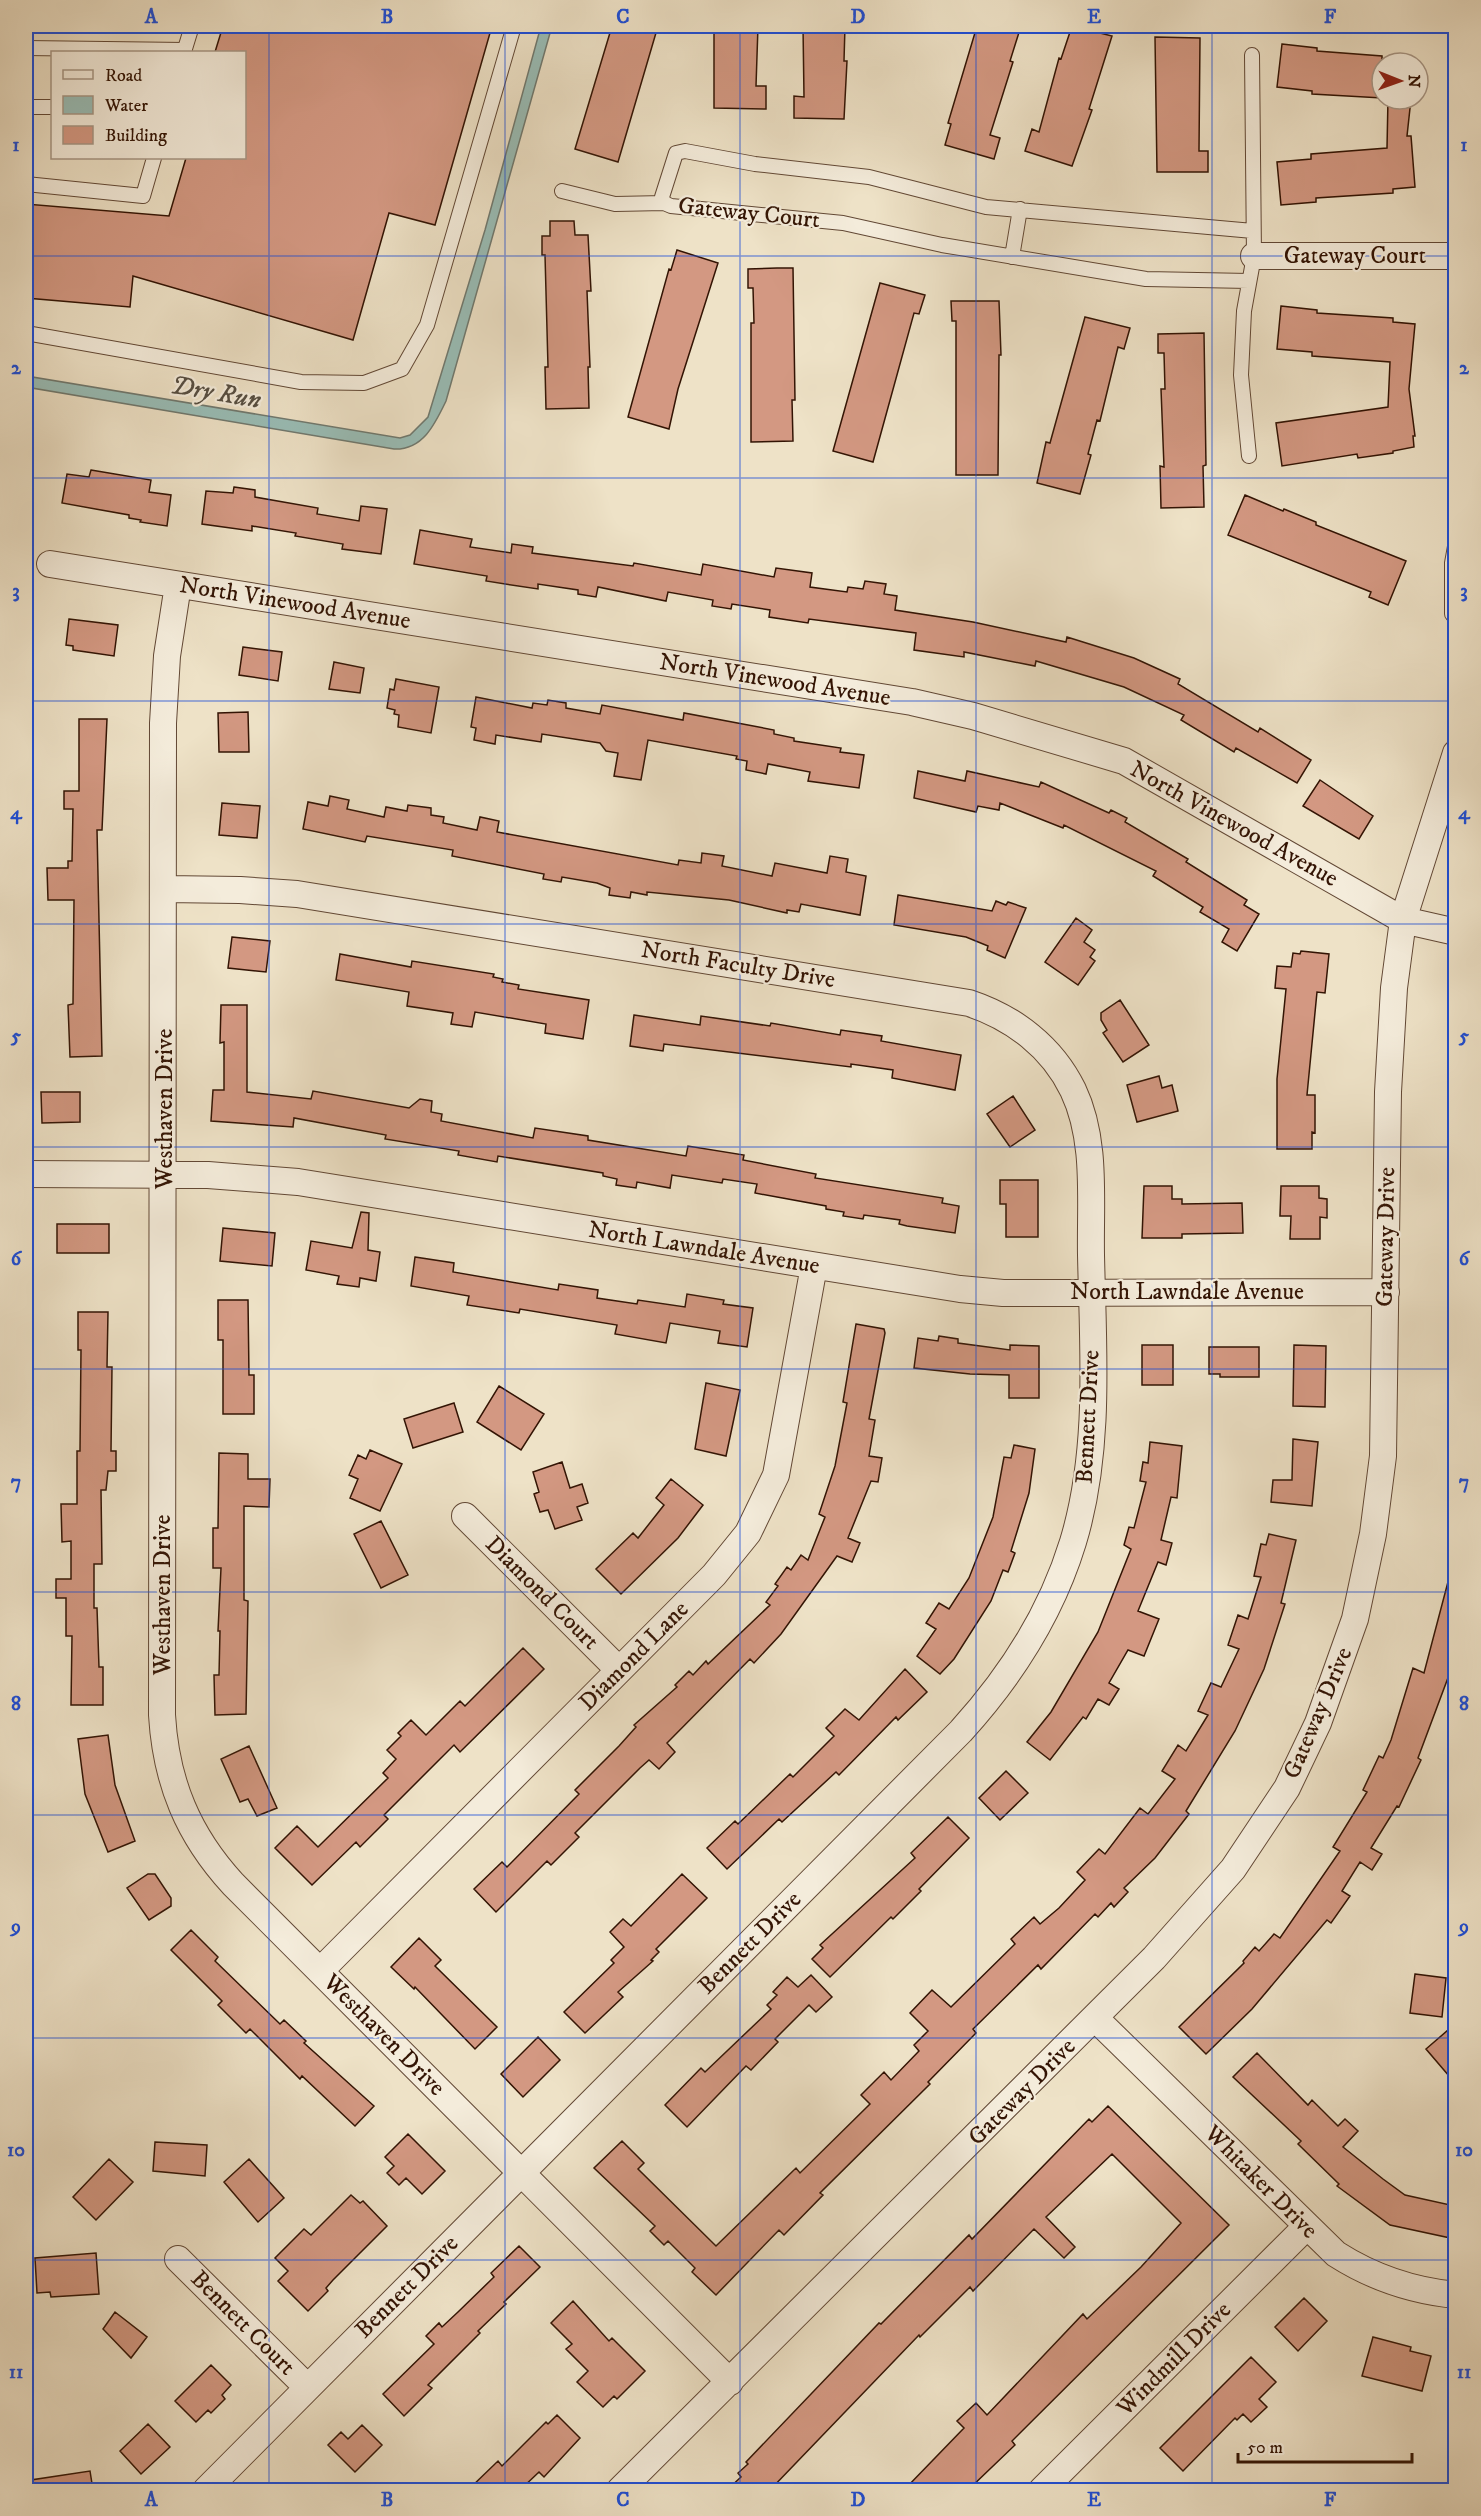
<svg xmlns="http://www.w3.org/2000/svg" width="1481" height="2516" font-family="'IM FELL DW Pica',serif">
  <rect width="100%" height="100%" fill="#eee2c7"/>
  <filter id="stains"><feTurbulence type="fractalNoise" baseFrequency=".00333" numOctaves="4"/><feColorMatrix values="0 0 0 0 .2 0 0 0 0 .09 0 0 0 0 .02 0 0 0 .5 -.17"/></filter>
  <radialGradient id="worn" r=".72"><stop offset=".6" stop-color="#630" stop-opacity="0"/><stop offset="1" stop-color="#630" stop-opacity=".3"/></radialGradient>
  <path fill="#99bdb6" stroke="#70796f" stroke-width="1.5" d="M541 26H552L446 401C435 424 423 450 394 449L26 387V376L400 438 410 435 428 417 485 230Z"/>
  <path fill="#d39882" stroke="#331404" stroke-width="1.5" d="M223 26H492L435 225 389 213 353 340 133 276 130 307 26 298V204L169 216 186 158H244V52H215Z
    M612 26H658L618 162 575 149Z
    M714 26H758L756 86H766V109L714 108Z
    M803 26H845L844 61H847L844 119 794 118V96L804 97Z
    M977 26H1021L1010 61 1013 62 990 135 1000 138 994 159 945 145 951 124 948 123Z
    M1072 26 1112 36 1089 109 1092 110 1072 166 1025 151 1032 129 1039 132 1059 58 1061 59Z
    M1155 37 1200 38 1199 151H1208V172H1157Z
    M1282 44 1317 48V51L1382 56V98L1312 94V91L1277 87Z
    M1388 99H1411L1407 136H1411L1415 187 1393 189V193L1316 198V202L1281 205 1277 162 1311 159V154L1387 148Z
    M550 221H574L575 235H588L591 291H587L590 367H588L589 408 546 409 545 367H548L545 255H542V236H550Z
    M677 250 718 263 678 389 669 429 628 417 669 269 671 270Z
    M777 268H793L795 400H792L793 441 751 442V323H754L753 288H748V269Z
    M880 283 925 295 919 314 914 313 873 462 833 451Z
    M951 301H999L1001 355H999L998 475H956V321H952Z
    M1281 306 1317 310V313L1393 318V322L1415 324 1409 389 1415 436H1413L1414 447 1393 451V453L1358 458 1357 454 1282 466 1276 423 1388 407 1390 362 1312 356V352L1277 349Z
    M1085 317 1130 328 1124 349 1118 347 1100 421 1097 420 1088 454 1091 455 1080 494 1037 483 1046 442 1050 443Z
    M1204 333 1206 465 1203 466 1204 507 1161 508 1160 466 1164 467 1161 389H1165L1164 353H1158V334Z
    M91 470 151 480 149 492 171 495 167 526 140 522 141 520 129 518V515L62 503 67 474 89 477Z
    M234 487 255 490V497L318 508 317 514 359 521 361 506 387 509 381 554 342 549 343 544 295 536 296 533 252 526V531L202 524 206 491 233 493Z
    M1245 495 1283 511 1284 509 1316 522V525L1406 561 1388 605 1369 597 1371 592 1228 535Z
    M420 530 472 539 470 547 511 553 512 544 533 547 532 553 633 566 634 563 701 575 703 564 774 577 776 568 812 573 810 587 847 592 848 587 863 589 865 581 886 584 884 594 897 596 895 610 973 622 1066 642 1067 637 1134 658 1180 679 1178 684 1258 732 1260 728 1311 760 1297 783 1236 748 1234 752 1181 720 1184 715 1124 687 1036 661 1035 666 964 652V657L914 650 916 633 809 619 808 623 769 617 770 610 732 604 731 609 712 606 713 600 668 592 666 601 598 587 596 597 578 594V590L538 584V589L486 581 487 576 414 564Z
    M69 619 118 625 114 656 73 650V646L66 645Z
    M243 647 282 652 278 681 239 675Z
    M334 662 364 668 360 693 329 689Z
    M396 679 439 687 431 733 398 727 399 715 394 714 395 710 387 708 390 689 394 690Z
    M476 697 532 708 533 703 547 705 548 700 566 703V708L600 714 602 705 683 720 684 713 774 730V734L794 738V741L841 748 840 752 864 755 859 788 808 781 810 772 768 764 766 774 746 770 747 761 736 759 737 756 648 740 641 780 614 776 618 753 606 751 600 743 542 734 541 742 496 735 495 744 474 740 476 728 471 727Z
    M248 712 249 752H219L218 713Z
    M79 719H107L102 830H97L102 1056 70 1057 68 1005 73 1004 74 900H48L47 868H68V861H72L73 809H64V791H79Z
    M918 771 965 781 967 771 1039 787 1041 782 1109 813 1111 810 1127 818 1125 822 1188 859 1186 862 1247 900 1244 905 1259 914 1237 951 1222 942 1229 929 1200 912 1203 907 1153 876 1156 871 1064 825 1063 828 1000 803 999 810 978 806 976 812 914 798Z
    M1320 780 1373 816 1359 839 1303 806Z
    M330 796 349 800 347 809 384 817 386 807 407 811 408 805 431 808V815L444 817 443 823 477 830 480 817 499 821 497 832 678 865 679 860 701 863 702 853 724 856 722 866 772 876 775 863 827 873 830 856 848 859 846 872 866 876 860 915 801 904 799 912 787 910V913L729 900 647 892V895L631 892 630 898 609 895 610 888 597 883 562 877 561 882 543 879 544 874 452 856 453 850 367 836 365 842 303 829 308 802 328 806Z
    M222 803 260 806 257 838 219 835Z
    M898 895 992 911 996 901 1006 905 1008 902 1026 908 1005 958 987 950 988 946 966 937 894 925Z
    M1076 918 1092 930 1084 942 1095 950 1090 957 1095 961 1078 985 1045 962Z
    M232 937 270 941 266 972 228 968Z
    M1301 951 1329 954 1325 993 1317 992 1307 1095H1315V1133L1312 1132V1149H1277V1079L1286 989 1275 988 1277 966 1291 967 1293 953 1300 954Z
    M340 954 411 967 412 961 494 974 493 977 503 979 502 982 519 985 518 989 589 1000 583 1039 545 1033 546 1024 475 1012 472 1027 451 1024 453 1013 407 1006 409 992 336 980Z
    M1120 1000 1149 1045 1123 1062 1103 1033 1107 1030 1101 1020V1013Z
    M221 1005H247V1092L311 1099 313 1091 409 1108 420 1099 432 1101 431 1112 442 1114 441 1121 533 1138 535 1128 588 1136V1140L686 1156 688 1146 744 1155 743 1160 816 1174 815 1178 943 1198 942 1203 959 1206 955 1233 907 1226 899 1224 900 1220 864 1215 863 1219 843 1216 844 1212 826 1209V1206L755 1193 757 1184 723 1179 722 1183 672 1175 670 1188 637 1182 636 1188 616 1185 617 1179 603 1176V1173L498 1156 497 1162 458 1155 459 1151 385 1139 386 1135 294 1118 293 1127 211 1121 213 1090H224V1042L220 1043Z
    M634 1015 700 1025 701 1016 770 1026 771 1023 840 1035 841 1030 882 1036 881 1041 961 1055 955 1090 892 1078 893 1070 851 1064V1067L664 1044 663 1051 630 1046Z
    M1159 1076 1162 1088 1172 1085 1178 1111 1137 1122 1127 1085Z
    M41 1092H80V1122L42 1123Z
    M1013 1096 1035 1130 1010 1147 987 1114Z
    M1000 1180H1038V1237H1006V1204H1000Z
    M1144 1186H1172V1199H1182V1204L1242 1203 1243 1233 1182 1234V1238H1142Z
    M1281 1186H1319V1198L1327 1199V1218L1320 1217V1239H1290L1291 1216H1280Z
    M361 1212 369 1213 368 1250 380 1252 376 1281 360 1278 359 1287 337 1284 339 1276 306 1270 311 1241 352 1248Z
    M57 1224H109V1253H57Z
    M223 1228 275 1233 272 1266 220 1261Z
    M415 1257 454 1263 453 1272 558 1290 559 1284 598 1290 597 1298 637 1304 638 1300 685 1307 687 1294 724 1300 723 1304 753 1308 747 1347 718 1343 720 1331 670 1323 666 1343 615 1334 617 1325 520 1309 519 1313 467 1305 469 1296 411 1286Z
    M218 1300H248L249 1375H254V1414H223V1340H218Z
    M78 1312H108L107 1367H112L111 1451H116V1471H108L106 1490H101L102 1564H94V1608H97L99 1667H103V1705H71L72 1636H66V1598H56V1579H71V1541L62 1542 61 1504H77V1451H80L81 1350H78Z
    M856 1324 884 1329 885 1333 869 1419 875 1420 869 1456 882 1458 878 1482 871 1481 848 1538 860 1543 852 1562 837 1556 781 1634 754 1663 750 1659 667 1743 675 1752 659 1769 649 1760 640 1768 575 1833 579 1837 551 1865 547 1861 496 1912 474 1889 502 1862 507 1867 579 1794 575 1790 619 1746 636 1727 634 1725 677 1687 675 1685 689 1671 693 1675 706 1661 708 1664 770 1605 766 1602 778 1586 775 1584 787 1567 791 1570 801 1555 808 1560 825 1517 819 1514 835 1466 847 1403 843 1402Z
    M939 1336 958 1339V1343L1010 1350V1345L1039 1346V1398H1009V1375L970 1374 914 1368 918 1338 938 1341Z
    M1142 1345H1173V1385H1142Z
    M1294 1345 1326 1346 1325 1407 1293 1406Z
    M1209 1347H1259V1377H1220V1374H1209Z
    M706 1383 740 1390 726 1456 695 1449Z
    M499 1386 544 1414 521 1450 477 1422Z
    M454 1403 463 1432 413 1448 404 1419Z
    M1293 1439 1318 1442 1312 1506 1271 1502 1273 1480H1292Z
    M1150 1442 1182 1446 1177 1498 1171 1497 1161 1540 1172 1543 1166 1565 1158 1562 1138 1611 1159 1619 1144 1656 1128 1650 1109 1683 1119 1689 1109 1705 1098 1699 1086 1719 1083 1717 1050 1760 1027 1742 1051 1712 1098 1632 1131 1549 1124 1545 1129 1527 1134 1528 1146 1482 1140 1481 1143 1462 1148 1463Z
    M1014 1445 1035 1449 1029 1493 1011 1551 1015 1553 1008 1572 1003 1570 991 1601 954 1659 940 1674 917 1656 936 1629 926 1623 939 1603 949 1609 969 1578 993 1517 1004 1457 1011 1458Z
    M370 1450 402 1464 380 1511 350 1498 358 1479 349 1475 358 1455 366 1459Z
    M219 1453 248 1454V1479H270L269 1507 244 1506V1600L248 1601 246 1714 215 1715 214 1675H219L220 1631H218L221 1568H213V1528H218Z
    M562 1462 570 1488 582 1484 588 1503 577 1507 582 1520 555 1529 548 1510 540 1512 534 1494 539 1492 533 1472Z
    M671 1479 703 1505 678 1538 621 1594 596 1569 633 1533 638 1538 664 1505 656 1498Z
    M381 1521 408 1575 381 1588 354 1534Z
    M1269 1534 1296 1540 1281 1603 1285 1604 1264 1669 1235 1731 1186 1811 1189 1814 1155 1858 1124 1888 1128 1892 1114 1907 1111 1903 1098 1917 1095 1914 1041 1969 1038 1965 973 2029 976 2033 928 2082 930 2084 820 2193 823 2195 784 2235 779 2230 716 2295 692 2272 695 2268 668 2241 664 2245 650 2231 655 2226 594 2168 622 2141 644 2163 638 2169 716 2246 796 2168 800 2173 870 2104 861 2095 884 2072 891 2080 919 2051 914 2045 928 2031 910 2013 932 1990 951 2007 1015 1944 1011 1939 1034 1917 1040 1924 1059 1908 1085 1880 1077 1872 1099 1849 1105 1854 1140 1808 1148 1814 1175 1779 1162 1771 1178 1745 1186 1751 1208 1715 1198 1711 1211 1683 1221 1687 1239 1649 1228 1645 1238 1615 1248 1619 1261 1577 1254 1576 1261 1544 1266 1545Z
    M1449 1578H1455V1659L1418 1758 1421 1760 1399 1807 1397 1806 1371 1848 1382 1854 1372 1870 1360 1862 1342 1891 1350 1896 1331 1923 1327 1920 1252 2009 1206 2054 1179 2027 1244 1963 1243 1961 1255 1947 1259 1951 1274 1934 1280 1938 1340 1851 1333 1847 1367 1792 1363 1790 1379 1756 1383 1758 1391 1740 1413 1668 1424 1673Z
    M523 1648 544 1669 460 1752 454 1745 384 1815 388 1819 360 1847 356 1842 312 1885 275 1848 297 1826 318 1847 388 1778 383 1773 396 1759 387 1750 401 1736 398 1733 411 1720 426 1735 460 1701 465 1706Z
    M905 1669 927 1692 898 1720 896 1717 839 1775 836 1772 782 1822 779 1819 727 1869 707 1848 735 1821 738 1824 790 1774 793 1777 834 1736 826 1728 845 1709 859 1720Z
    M108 1735 115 1785 135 1841 108 1852 85 1794 78 1739Z
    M249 1746 277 1808 257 1816 248 1799 240 1802 221 1759Z
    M1006 1771 1028 1793 1000 1820 979 1798Z
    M948 1817 969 1838 919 1889 921 1891 893 1919 891 1917 830 1977 812 1959 823 1948 820 1945 915 1858 911 1853Z
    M148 1874H155L171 1898V1906L149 1920 127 1888Z
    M682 1874 707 1898 656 1949 659 1952 651 1960 653 1961 618 1992 623 1997 585 2033 564 2012 614 1963 611 1960 624 1947 610 1932 623 1919 631 1926Z
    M191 1930 218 1957 215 1961 280 2024 284 2020 306 2041 304 2043 374 2106 355 2126 302 2076 300 2079 250 2029 246 2033 218 2005 222 2001 171 1950Z
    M419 1938 441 1960 435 1966 497 2027 475 2049 415 1987 414 1989 391 1967Z
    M1415 1974 1446 1978 1442 2017 1410 2013Z
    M811 1975 832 1997 816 2012 809 2005 775 2039 778 2042 751 2070 746 2066 687 2127 665 2105 701 2068 705 2072 771 2009 767 2005 777 1995 773 1992 787 1977 798 1987Z
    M1455 2024V2083L1426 2049Z
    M538 2037 560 2060 523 2097 501 2074Z
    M1257 2053 1308 2105 1312 2100 1338 2126 1345 2119 1358 2131 1343 2147 1383 2179 1405 2195 1455 2206V2239L1390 2225 1337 2186 1339 2184 1298 2144 1301 2141 1233 2077Z
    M1108 2106 1229 2225 1012 2441 1015 2445 968 2490H904L964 2428 957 2421 976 2403 987 2415 1083 2314 1087 2319 1141 2267 1181 2223 1112 2154 1046 2217 1075 2247 1064 2258 1034 2229 973 2291 970 2287 920 2337 919 2335 770 2490H727L741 2477 738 2473 748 2464 746 2462 879 2323 881 2324 969 2235 972 2239 1089 2119 1092 2122Z
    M408 2134 445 2171 422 2194 406 2178 399 2185 387 2173 394 2166 385 2157Z
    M155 2142 207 2145 205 2176 153 2171Z
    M109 2159 133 2182 96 2220 73 2197Z
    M249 2159 284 2198 258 2222 224 2182Z
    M351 2195 360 2203 363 2201 387 2226 333 2280 326 2288 328 2291 308 2311 278 2281 288 2271 275 2258 304 2229 311 2235Z
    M519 2246 540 2267 504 2302 506 2304 478 2331 480 2333 428 2385 432 2388 404 2416 383 2394 434 2344 426 2336 439 2323 442 2327 458 2312 494 2277 491 2273Z
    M96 2253 99 2294 51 2297 50 2292 37 2293 35 2258Z
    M1304 2298 1327 2321 1298 2351 1275 2327Z
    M573 2301 609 2341 612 2338 645 2371 617 2399 614 2396 603 2407 577 2382 588 2371 566 2349 572 2344 551 2323Z
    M115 2312 147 2337 131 2358 103 2329Z
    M1373 2337 1411 2347 1410 2351 1431 2356 1422 2391 1362 2376Z
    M1251 2357 1276 2382 1259 2399 1267 2407 1251 2422 1243 2414 1237 2420 1235 2418 1183 2471 1160 2448Z
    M211 2365 231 2385 222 2395 225 2399 211 2413 208 2410 196 2422 175 2401Z
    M557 2415 580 2438 544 2477 539 2472 520 2490H468L498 2461 502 2466 546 2422 548 2424Z
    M148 2424 170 2447 141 2474 120 2451Z
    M362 2425 382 2445 355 2472 328 2445 341 2432 348 2439Z
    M90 2471 93 2490H32L31 2480Z"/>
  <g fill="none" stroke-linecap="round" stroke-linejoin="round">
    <g stroke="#624835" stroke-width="16">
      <path id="service" d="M26 48 185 50
        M184 52 192 26
        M26 107H52
        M26 184 143 196 154 158
        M562 191 615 204 664 203
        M1012 257 1020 209
        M1249 281 1146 279 942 245 843 223 671 206 664 203 662 197 676 153 685 151 755 164 869 177 986 207 1253 231
        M26 333 301 382 364 383 402 369 427 325 514 26
        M1249 456 1241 375 1244 311 1254 256 1252 55
        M1456 541 1452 563V614L1456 618"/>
    </g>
    <g stroke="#624835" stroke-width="28">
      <path id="minor" d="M1254 256H1456
        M50 564 912 702 973 716 1124 761 1403 920 1456 932
        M178 585 167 656 163 723 162 1715C166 1782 188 1835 233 1884L730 2382
        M165 889 240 890 297 894 969 1003C1014 1018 1052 1047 1073 1090 1097 1140 1090 1200 1091 1255 1093 1350 1101 1450 1073 1542 1051 1614 1011 1676 961 1731L206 2490
        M26 1174 208 1175 298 1182 960 1289 1003 1293 1386 1292
        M465 1516 619 1670
        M320 1971 714 1575 748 1533 776 1475 814 1266
        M1096 2019 1336 2254C1372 2277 1414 2291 1456 2295
        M178 2259 307 2387
        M620 2490 1154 1958 1233 1869 1287 1788 1318 1723 1355 1619 1373 1534 1383 1456 1388 1092 1394 988 1403 920 1456 753
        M1042 2490 1306 2227"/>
    </g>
    <use href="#service" stroke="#f4ecdb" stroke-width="14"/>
    <use href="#minor" stroke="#f4ecdb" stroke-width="26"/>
  </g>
  <path fill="none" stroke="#1d4ed8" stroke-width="1.5" stroke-opacity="0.55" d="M269 26V2490M505 26V2490M740 26V2490M976 26V2490M1212 26V2490M26 256H1456M26 478H1456M26 701H1456M26 924H1456M26 1147H1456M26 1369H1456M26 1592H1456M26 1815H1456M26 2038H1456M26 2260H1456"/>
  <g text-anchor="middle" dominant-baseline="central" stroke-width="4.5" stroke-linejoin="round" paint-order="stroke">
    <g font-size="24" fill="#331404" stroke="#f4ecdb">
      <text transform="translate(749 213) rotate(6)">Gateway Court</text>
      <text x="1355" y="256">Gateway Court</text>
      <text transform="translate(295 603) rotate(9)">North Vinewood Avenue</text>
      <text transform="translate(775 680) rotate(9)">North Vinewood Avenue</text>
      <text transform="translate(1234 824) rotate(29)">North Vinewood Avenue</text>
      <text transform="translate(738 965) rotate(9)">North Faculty Drive</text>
      <text transform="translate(165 1109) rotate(-90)">Westhaven Drive</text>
      <text transform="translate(1386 1237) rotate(-89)">Gateway Drive</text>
      <text transform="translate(704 1248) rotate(9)">North Lawndale Avenue</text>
      <text x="1187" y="1292">North Lawndale Avenue</text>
      <text transform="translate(1088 1417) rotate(-87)">Bennett Drive</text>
      <text transform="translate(542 1593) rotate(45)">Diamond Court</text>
      <text transform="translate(163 1595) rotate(-90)">Westhaven Drive</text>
      <text transform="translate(634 1656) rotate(-45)">Diamond Lane</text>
      <text transform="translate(1318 1713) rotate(-67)">Gateway Drive</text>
      <text transform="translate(750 1943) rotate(-45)">Bennett Drive</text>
      <text transform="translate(384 2035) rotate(45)">Westhaven Drive</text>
      <text transform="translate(1022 2092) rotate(-45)">Gateway Drive</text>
      <text transform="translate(1261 2182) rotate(45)">Whitaker Drive</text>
      <text transform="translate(407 2287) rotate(-45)">Bennett Drive</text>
      <text transform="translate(243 2323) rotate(45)">Bennett Court</text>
      <text transform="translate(1174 2359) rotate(-45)">Windmill Drive</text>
    </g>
    <g font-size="26" font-style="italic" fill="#574f42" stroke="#f4ecdb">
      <text transform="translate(216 393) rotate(10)">Dry Run</text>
    </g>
  </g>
  <rect width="1481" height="2516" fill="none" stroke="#eee2c7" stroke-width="66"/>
  <rect x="51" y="51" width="195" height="108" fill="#f4ecdb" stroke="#a79685" stroke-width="1.5"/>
  <rect x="63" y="70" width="30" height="9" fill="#f4ecdb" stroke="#a79685" stroke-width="1.5"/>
  <text x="105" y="81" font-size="18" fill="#331404">Road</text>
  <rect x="63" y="96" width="30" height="18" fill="#99bdb6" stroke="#a79685" stroke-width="1.5"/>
  <text x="105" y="111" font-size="18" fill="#331404">Water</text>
  <rect x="63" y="126" width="30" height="18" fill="#d39882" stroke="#a79685" stroke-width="1.5"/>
  <text x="105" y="141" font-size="18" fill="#331404">Building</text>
  <g transform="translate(1400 81) rotate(91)"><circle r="28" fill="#f4ecdb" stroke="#a79685" stroke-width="1.5"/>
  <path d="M0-4.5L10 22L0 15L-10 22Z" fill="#8f2418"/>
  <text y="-9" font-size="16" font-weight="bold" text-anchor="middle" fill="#331404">N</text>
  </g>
  <path d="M1238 2453v9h174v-9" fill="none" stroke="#331404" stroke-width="3"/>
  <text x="1247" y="2453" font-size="18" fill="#331404" stroke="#f4ecdb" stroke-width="4.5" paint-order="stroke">50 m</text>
  <rect x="33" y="33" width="1415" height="2450" fill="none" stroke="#1d4ed8" stroke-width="2"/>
  <g font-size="20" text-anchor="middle" font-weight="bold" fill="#1d4ed8">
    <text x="151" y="23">A</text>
    <text x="387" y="23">B</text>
    <text x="623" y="23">C</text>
    <text x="858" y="23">D</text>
    <text x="1094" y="23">E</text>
    <text x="1330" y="23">F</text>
    <text x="16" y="151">1</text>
    <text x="1464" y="151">1</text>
    <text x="16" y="374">2</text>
    <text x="1464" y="374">2</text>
    <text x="16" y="597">3</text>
    <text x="1464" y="597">3</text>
    <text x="16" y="819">4</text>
    <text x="1464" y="819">4</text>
    <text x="16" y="1042">5</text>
    <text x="1464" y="1042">5</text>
    <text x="16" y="1265">6</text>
    <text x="1464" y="1265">6</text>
    <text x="16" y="1488">7</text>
    <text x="1464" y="1488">7</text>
    <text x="16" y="1710">8</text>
    <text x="1464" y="1710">8</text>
    <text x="16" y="1933">9</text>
    <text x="1464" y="1933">9</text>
    <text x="16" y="2156">10</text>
    <text x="1464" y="2156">10</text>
    <text x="16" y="2378">11</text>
    <text x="1464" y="2378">11</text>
    <text x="151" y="2506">A</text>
    <text x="387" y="2506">B</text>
    <text x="623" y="2506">C</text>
    <text x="858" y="2506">D</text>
    <text x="1094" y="2506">E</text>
    <text x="1330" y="2506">F</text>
  </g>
  <rect width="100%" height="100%" filter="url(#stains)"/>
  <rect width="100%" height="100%" fill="url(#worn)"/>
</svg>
